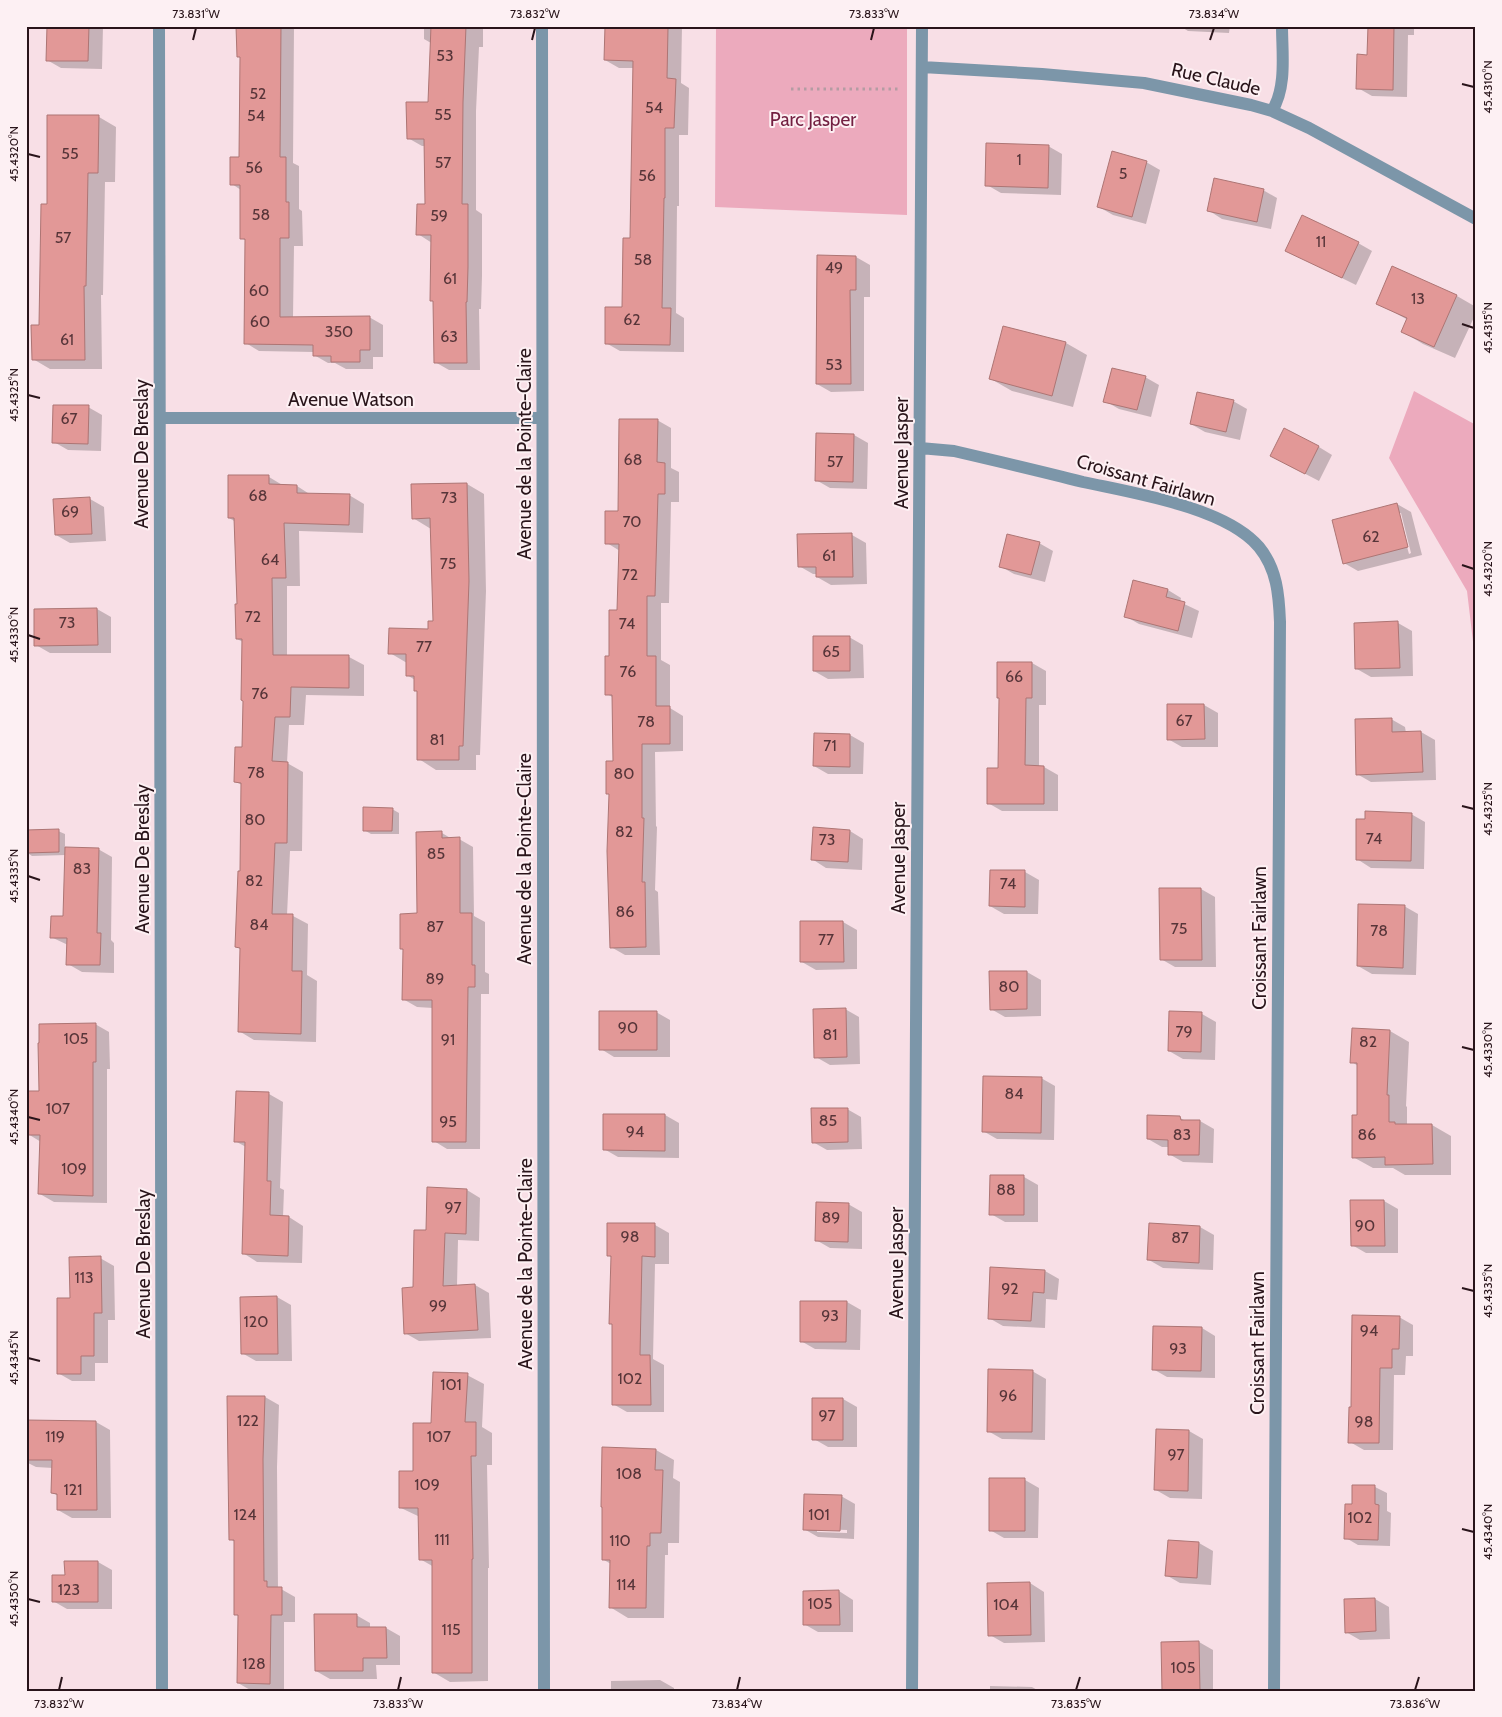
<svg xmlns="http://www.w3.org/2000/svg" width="1502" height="1717" font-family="Cabin,sans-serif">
  <rect width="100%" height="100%" fill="#f8dfe6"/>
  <path fill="#ecaabd" d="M716 26H907V215L715 207Z
    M1414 391 1476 425V667L1467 591 1389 458Z"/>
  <path fill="#0003" fill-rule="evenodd" d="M48 26H103L102 69 61 68 47 60Z
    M237 26H294L293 163 299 166V209L302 211 303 246H294L293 318 369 317 383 325V357H373V369H346L335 363H328L314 355V352L259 351 246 343 247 241 241 238V190L232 184 240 158 241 58 238 56Z
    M424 26H483V47H479L476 111V210L482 214V276L481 309H479L480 370H449L435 362 434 302 431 300 432 243 418 234 426 205V146H422L408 138 429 103 431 43 424 39Z
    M606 26H682L681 83 689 88 688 135H679V206H677L676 313 684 318V352L620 351 606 343 624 309 632 240 635 68H619L605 60Z
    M1180 26H1230L1229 33 1188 31Z
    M1369 26H1414V35H1408L1407 97 1372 96 1358 88 1368 56Z
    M99 117 116 127 115 182H105L103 295H101L102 369H50L33 359 40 326 48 205Z
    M1048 146 1062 154 1061 195 1001 193 987 185Z
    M1146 162 1160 170 1146 224 1113 215 1099 207Z
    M1263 190 1277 198 1271 229 1222 219 1208 210Z
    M1358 243 1372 251 1356 285 1287 251Z
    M856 257 870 265V297H864V391L831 392 817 384 816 328H818Z
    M1393 268 1457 296 1476 307V313L1455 358 1423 344 1403 332 1408 320 1377 303Z
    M1066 343 1087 355 1073 407 1012 391 991 379Z
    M1145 377 1159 385 1151 417 1119 409 1105 401Z
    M1233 401 1247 409 1240 440 1205 432 1191 424Z
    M88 407 102 415 101 451 68 450 54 442Z
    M657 420 671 428V468L679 472V502H671L669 603H661V660L670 665V708L683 716V751L655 752 656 826 657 827 655 890 658 892 660 955H625L611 947 614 698 607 694 618 611 620 551 607 543Z
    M854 435 868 443 867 489 830 488 816 480Z
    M1319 447 1332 455 1319 481 1271 456Z
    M269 477 284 486H297L311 495H349L364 504 363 533 299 531 300 586H287V656L349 657 364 665V696L306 695 304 725H289L287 763 303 772 302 851H290L287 915 293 916 308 924 307 975 317 981 316 1042 254 1040 239 1031 242 950 237 947 241 872 242 785 236 782 244 749 243 642 237 639 238 606 236 522 229 518Z
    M467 484 484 494 486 591 480 755H476V770H436L419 759V692L415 690V680L407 675V663L390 653 429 631 434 623 431 529 413 518Z
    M90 499 104 507 106 541 70 543 56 535Z
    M1397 504 1411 512 1422 555 1358 571 1344 563ZM1398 513H1401L1411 553 1409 554Z
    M852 535 866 543 867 584 831 585 817 577V574H813L799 566Z
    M1039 543 1053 551 1045 582 1014 574 1000 566Z
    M1168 590 1181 598 1180 602 1199 611 1192 638 1139 624 1125 616Z
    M97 609 111 617V653H50L36 645Z
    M1398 623 1412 631 1413 676 1371 677 1357 669Z
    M849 637 863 645 864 678 828 679 814 671Z
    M1032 663 1046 671V705H1039V767H1044L1058 775V811H1002L988 803Z
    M1204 705 1218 713V747H1182L1168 739Z
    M1391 719 1405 727 1406 733 1421 732 1435 740 1436 780 1371 782 1357 774Z
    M815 734 850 735 864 743 863 774H828L814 766Z
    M392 809 399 813V834H371L364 830Z
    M1411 814 1425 822 1424 869 1371 868 1357 859Z
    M58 831 65 834V848L98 849 112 857 111 940 114 943V973L82 972 68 964V945L51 937 65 918 66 855 32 856 26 852Z
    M850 831 863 839 862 870 826 868 812 859Z
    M442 833 452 839H459L473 847 474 916 485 922V972L489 974V994H481L480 1149H447L434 1141 433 1008 417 1007 403 999 404 950 401 949 418 915Z
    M1025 872 1039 880 1038 914H1004L990 906Z
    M1201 889 1215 897 1216 967H1175L1161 959Z
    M1404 906 1418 914 1416 975 1372 974 1358 966Z
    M843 922 857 930V969L816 970 802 962 801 923Z
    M1027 972 1041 980V1016L1005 1017 991 1009Z
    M845 1009 859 1017 860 1064 830 1065 816 1057Z
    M656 1012 670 1020V1057H614L601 1049Z
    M1170 1012 1202 1014 1216 1022 1215 1060 1183 1059 1169 1051Z
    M95 1024 109 1032 110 1069H107V1203L54 1202 40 1194 41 1142 28 1134 40 1092Z
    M1390 1031 1409 1042 1406 1106 1407 1107V1125H1432L1451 1136V1175H1405L1393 1168H1373L1353 1157 1359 1117 1358 1066 1352 1062Z
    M1041 1078 1055 1086 1054 1140 997 1139 983 1131Z
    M269 1094 283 1102 280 1188 284 1190 283 1217H289L303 1226 302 1263 257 1262 243 1253 246 1147 235 1141Z
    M847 1109 861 1117 862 1149 827 1150 813 1142Z
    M665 1115 679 1123V1158L618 1157 604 1149Z
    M1180 1118 1186 1121H1200L1214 1129 1213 1163 1183 1162 1169 1154V1147H1162L1148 1139Z
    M1024 1177 1038 1185V1222H1005L991 1214Z
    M467 1190 480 1198 479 1241 458 1240 457 1286 475 1285 489 1293 491 1338 419 1341 405 1333 427 1232Z
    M1351 1201H1384L1398 1209V1253H1366L1352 1245Z
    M848 1204 862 1212V1249L830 1248 816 1240Z
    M655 1225 669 1233V1264H655L653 1359 664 1365V1412H627L613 1404V1325L611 1324 612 1258 608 1255Z
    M1150 1225 1200 1227 1214 1235 1213 1270 1163 1268 1149 1260Z
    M100 1258 114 1266 115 1320H108V1363H95V1381H72L58 1373 71 1299Z
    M1045 1271 1059 1279 1057 1300 1046 1299 1045 1328 1003 1326 989 1318Z
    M277 1297 291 1305 292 1361H256L242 1353V1298Z
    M847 1302 861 1310 860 1350 815 1349 801 1341Z
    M1399 1317 1413 1325V1356H1406L1405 1375H1394L1393 1450H1364L1350 1442 1352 1409Z
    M1202 1328 1215 1336V1378L1167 1377 1153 1369Z
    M1032 1371 1046 1379 1045 1440 1002 1439 988 1431Z
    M467 1375 484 1384 482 1427 492 1433V1465H487L489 1568H488V1681L450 1682 433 1672 434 1567 420 1559V1517L401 1508 432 1424Z
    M265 1397 279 1405 277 1467 278 1589H281L295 1597V1622H284V1691H252L238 1683 239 1616 235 1614V1542L230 1539Z
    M843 1399 857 1407V1447H828L814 1439Z
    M26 1422H96L110 1430 111 1518H72L58 1510V1496L53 1493V1468L36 1467 26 1462Z
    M1189 1431 1203 1439 1202 1499 1170 1498 1156 1490Z
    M656 1450 674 1460 673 1478 680 1482 679 1543H668V1555H665L664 1618H628L610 1607 611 1564 604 1560Z
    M1025 1480 1039 1488 1038 1538H1004L990 1530Z
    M1353 1486 1375 1487 1387 1493V1511L1391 1513 1390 1546 1358 1545 1346 1538 1353 1505Z
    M841 1496 855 1504 854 1539 818 1537 804 1529ZM817 1529 847 1530V1533L817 1532Z
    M1169 1542 1199 1543 1213 1551 1211 1585 1180 1583 1166 1575Z
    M66 1562H98L112 1570V1609H67L53 1601 66 1576Z
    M1030 1583 1044 1592 1045 1642 1004 1643 990 1635Z
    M839 1591 853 1600V1632H818L804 1624V1592Z
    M1375 1599 1389 1607 1390 1639 1360 1640 1346 1632Z
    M356 1615 370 1623V1628H386L400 1636V1665H376L377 1679H330L316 1671Z
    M1199 1642 1213 1650V1691H1163Z
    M660 1680 674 1688V1691H611V1681Z
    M990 1686 1032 1687 1039 1691H990Z"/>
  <path fill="#e29897" stroke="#ad7574" d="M47 26H89L88 61H46Z
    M236 26H281L280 157H286V202H289V238H280V317L370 316V350H360V362H331V356H313V345L244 344 245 239H240V185H230V157H239L240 57H237Z
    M431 26H466L463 102 462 204H468V267L467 302H466L467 363H434L433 301H430L431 235H416L417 204H425L424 139H407L406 102H428Z
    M605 26 668 28 667 78 676 79 674 128H665V198H664L662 308H671L670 345 605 344V307H622L623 238H630L633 61 604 60Z
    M1368 26H1394L1393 90 1356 89 1357 54 1367 55Z
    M47 115H99L98 173H88L86 286H84L85 360H32L31 325H39L41 204H47Z
    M986 143 1049 145 1048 188 985 186Z
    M1112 151 1147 161 1132 217 1097 207Z
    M1214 178 1264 189 1257 222 1207 211Z
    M1302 215 1359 242 1342 278 1285 251Z
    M817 255 856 256V290H850L851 384H816Z
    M1392 266 1457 295 1434 347 1401 332 1407 318 1376 304Z
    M1003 326 1066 342 1052 396 989 379Z
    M1112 368 1146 376 1137 410 1103 402Z
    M1197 392 1234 400 1226 432 1190 424Z
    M53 405H89L88 444 52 443Z
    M619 419H658L657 462 665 463V494H658L655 596H647V656H656V706H670V744H642V818H644L642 882H645L646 947 610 948 607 851 609 794H606V761H613L612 695H605V656H609V610H617L619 544H605V511H618Z
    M1284 428 1319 446 1305 474 1270 456Z
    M816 433 854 434 853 482 815 481Z
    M228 475H269V484L297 485V493L350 494 349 525 284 523 286 578H272L273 655H349V688L291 687 290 717H275L272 761 288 762 287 843H275L272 914H293L292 971H302L301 1034 238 1032 240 948 235 947 238 871H240L241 783 234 782 235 747H242L243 701 241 700 242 639H236L235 604H237L234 518H228Z
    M467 483 469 581 463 746H459V760H417V691H414V676H406V654H388L389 628 428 629V621H433L430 518 412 519 411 484Z
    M90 497 92 534 55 535 53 499Z
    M1397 503 1408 547 1343 564 1332 520Z
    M852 533 853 577H816V567H798L797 534Z
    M1007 534 1040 542 1031 575 999 567Z
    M1133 580 1168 589 1166 597 1185 602 1178 631 1124 617Z
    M97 608 98 645 34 646V609Z
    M1398 621 1400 668 1355 669 1354 623Z
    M813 636H850V671H813Z
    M997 662H1032V698H1026L1025 765 1044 766V804H987V768H998L999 698H997Z
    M1167 704H1204L1205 739 1167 740Z
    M1392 718V732L1421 731 1423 772 1356 775 1355 719Z
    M814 733 850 734V767L813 766Z
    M363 807 393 808 392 831H363Z
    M1365 811 1412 813 1411 861 1356 860V819H1365Z
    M813 827 850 830 848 862 811 860Z
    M59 829V852L26 853V830Z
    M442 831V838L460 837V913H472V965H475V987H468L466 1142H432V1000H402L403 949H400V914L417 913 416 832Z
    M65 847 99 848 97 933H101L100 965H66L67 938H50L51 916H63Z
    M990 870H1025V907L989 906Z
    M1159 888H1201L1202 960H1160Z
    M1358 904 1405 905 1403 968 1357 966Z
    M800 921H843L844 962H800Z
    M989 971H1027V1009L990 1010Z
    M846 1008 847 1057 814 1058 813 1009Z
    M599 1011H657V1050H599Z
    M1169 1011 1202 1012 1201 1052 1168 1051Z
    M96 1023V1062H93V1196L38 1194 40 1135H27L26 1091H39L38 1043H39V1024Z
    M1352 1028 1390 1030 1387 1095H1389V1122H1395V1124H1432L1433 1164 1385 1165V1157L1352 1158V1115H1357V1063H1350Z
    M983 1076 1042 1077 1041 1133 982 1132Z
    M236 1091 269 1092 267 1181H271L270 1215 289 1216 288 1256 242 1254 245 1142H234Z
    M811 1108H848V1142L812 1143Z
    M603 1114H665V1151L603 1150Z
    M1147 1115 1180 1116 1181 1120H1200L1199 1155H1168V1140L1147 1139Z
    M990 1175H1024V1215H989Z
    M427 1187 467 1189 466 1234 445 1233 443 1286 475 1284 478 1330 404 1334 402 1288 413 1287 414 1230H426Z
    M1350 1200H1384L1385 1246H1351Z
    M816 1202 849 1203 848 1242 815 1241Z
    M607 1223H655V1257L642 1256 640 1355H650L651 1405H612V1324H609L611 1256H607Z
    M1149 1223 1200 1226 1199 1263 1147 1260Z
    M101 1256 102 1313H94V1356H81V1374H57V1298H70L69 1257Z
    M990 1267 1045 1270 1044 1293 1033 1292 1031 1321 988 1319Z
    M277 1296 278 1354H241L240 1297Z
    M800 1301H847L846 1342H800Z
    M1352 1315 1400 1316 1399 1349H1392V1368H1380L1379 1443H1348L1349 1407H1351Z
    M1153 1326 1202 1327 1201 1371 1152 1370Z
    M988 1369 1033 1370 1032 1432H987Z
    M433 1372 468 1373 465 1422H476V1456H471L473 1559H472V1673H432V1560H419L418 1508H399V1471H413V1423H431Z
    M227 1396H265L263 1459 264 1581H267V1587H282V1615H271L270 1684 237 1683 238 1615H234V1540H229Z
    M812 1398H843V1440H812Z
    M26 1420 96 1421 97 1510H57V1494L51 1493 52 1460H26Z
    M1156 1429 1189 1430 1188 1491 1154 1490Z
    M602 1447 656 1449 655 1470H663L661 1533H650V1546H647L646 1608H609L610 1560H602V1507H601Z
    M989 1478H1025V1531H989Z
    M1352 1485H1375V1504L1379 1505 1378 1540 1344 1539 1345 1504H1352Z
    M804 1494 842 1495 840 1531 803 1530Z
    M1168 1540 1199 1542 1197 1578 1165 1576Z
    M64 1561H98V1602H52V1575H65Z
    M1030 1582 1031 1635 988 1636 987 1583Z
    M839 1590 840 1625H803V1591Z
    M1375 1598 1376 1631 1345 1633 1344 1599Z
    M314 1614H357V1627H386L387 1658H363V1671H315Z
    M1199 1641 1200 1691H1162L1161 1642Z"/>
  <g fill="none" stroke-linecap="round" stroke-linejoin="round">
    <path stroke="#b49ca3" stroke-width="3" stroke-dasharray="2.5 4" stroke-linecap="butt" d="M791 89H901"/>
    <path stroke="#7c96a9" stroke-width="12" d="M159 26 162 1691
      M542 26 544 1691
      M922 67 1042 74 1144 83 1251 105 1272 111 1309 128 1476 219
      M1272 111C1287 87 1282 53 1282 26
      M160 418H542
      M920 448 954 451C997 461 1040 471 1083 482 1133 493 1225 507 1259 547 1277 569 1279 595 1280 622L1274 1691
      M912 1691 922 26"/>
  </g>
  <path fill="none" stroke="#29141a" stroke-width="2" d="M193 40 196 28M532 40 535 28M871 40 874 28M1210 40 1214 28M1462 84 1474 87M28 154 40 157M1462 324 1474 328M28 395 40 398M1462 565 1474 569M28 635 40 639M1462 806 1474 809M28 876 40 880M1462 1047 1474 1050M28 1117 40 1120M1462 1288 1474 1291M28 1358 40 1361M1462 1529 1474 1532M28 1599 40 1602M59 1690 62 1677M398 1690 401 1677M737 1690 740 1677M1076 1690 1080 1677M1415 1690 1419 1677"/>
  <g text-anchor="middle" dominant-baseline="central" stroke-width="4" stroke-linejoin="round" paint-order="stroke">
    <g font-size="16" fill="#573539">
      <text x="445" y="55">53</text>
      <text x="258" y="93">52</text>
      <text x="654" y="107">54</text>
      <text x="443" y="114">55</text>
      <text x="256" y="115">54</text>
      <text x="70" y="153">55</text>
      <text x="1019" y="159">1</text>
      <text x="443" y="162">57</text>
      <text x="254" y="167">56</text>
      <text x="1123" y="173">5</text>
      <text x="647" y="175">56</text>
      <text x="261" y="214">58</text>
      <text x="439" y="215">59</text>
      <text x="63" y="237">57</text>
      <text x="1321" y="241">11</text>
      <text x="643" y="259">58</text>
      <text x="834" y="267">49</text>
      <text x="450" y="278">61</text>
      <text x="259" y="290">60</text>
      <text x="1418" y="298">13</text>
      <text x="632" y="319">62</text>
      <text x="260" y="321">60</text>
      <text x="339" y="331">350</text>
      <text x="449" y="336">63</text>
      <text x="67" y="339">61</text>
      <text x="834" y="364">53</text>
      <text x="69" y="418">67</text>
      <text x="633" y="459">68</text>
      <text x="835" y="461">57</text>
      <text x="258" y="495">68</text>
      <text x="449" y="497">73</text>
      <text x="70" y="511">69</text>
      <text x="632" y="521">70</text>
      <text x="1371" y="536">62</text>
      <text x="829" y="555">61</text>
      <text x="270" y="559">64</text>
      <text x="448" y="563">75</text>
      <text x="630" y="574">72</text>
      <text x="253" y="616">72</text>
      <text x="67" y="622">73</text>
      <text x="627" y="623">74</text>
      <text x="424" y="646">77</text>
      <text x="831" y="651">65</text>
      <text x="628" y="671">76</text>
      <text x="1014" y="676">66</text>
      <text x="260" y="693">76</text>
      <text x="1184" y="720">67</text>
      <text x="646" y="721">78</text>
      <text x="437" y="739">81</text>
      <text x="830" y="745">71</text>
      <text x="256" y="772">78</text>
      <text x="624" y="773">80</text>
      <text x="255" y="819">80</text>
      <text x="624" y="831">82</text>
      <text x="1374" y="838">74</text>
      <text x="827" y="839">73</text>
      <text x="436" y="853">85</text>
      <text x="82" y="868">83</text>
      <text x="254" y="880">82</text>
      <text x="1008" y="883">74</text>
      <text x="625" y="911">86</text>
      <text x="259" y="924">84</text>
      <text x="435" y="926">87</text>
      <text x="1179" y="928">75</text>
      <text x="1379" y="930">78</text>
      <text x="826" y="939">77</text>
      <text x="435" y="978">89</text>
      <text x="1009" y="986">80</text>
      <text x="628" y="1027">90</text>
      <text x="1184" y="1031">79</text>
      <text x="830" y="1034">81</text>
      <text x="76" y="1038">105</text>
      <text x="448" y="1039">91</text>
      <text x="1368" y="1041">82</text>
      <text x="1014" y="1093">84</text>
      <text x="58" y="1108">107</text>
      <text x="828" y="1120">85</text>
      <text x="448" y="1121">95</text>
      <text x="635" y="1131">94</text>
      <text x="1182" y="1134">83</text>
      <text x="1367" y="1134">86</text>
      <text x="74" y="1168">109</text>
      <text x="1006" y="1189">88</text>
      <text x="453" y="1207">97</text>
      <text x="831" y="1217">89</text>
      <text x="1365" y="1225">90</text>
      <text x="630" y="1236">98</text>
      <text x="1180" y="1237">87</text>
      <text x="84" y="1277">113</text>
      <text x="1010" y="1288">92</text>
      <text x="438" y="1305">99</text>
      <text x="830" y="1315">93</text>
      <text x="256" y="1321">120</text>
      <text x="1369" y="1330">94</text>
      <text x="1178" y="1348">93</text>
      <text x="630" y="1378">102</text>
      <text x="451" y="1384">101</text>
      <text x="1008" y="1395">96</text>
      <text x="827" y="1415">97</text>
      <text x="248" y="1420">122</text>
      <text x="1364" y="1421">98</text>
      <text x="55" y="1436">119</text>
      <text x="439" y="1436">107</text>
      <text x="1176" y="1454">97</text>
      <text x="629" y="1473">108</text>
      <text x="427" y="1484">109</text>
      <text x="73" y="1489">121</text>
      <text x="245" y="1514">124</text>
      <text x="819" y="1514">101</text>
      <text x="1360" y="1517">102</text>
      <text x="442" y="1539">111</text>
      <text x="620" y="1540">110</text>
      <text x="626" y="1584">114</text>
      <text x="69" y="1589">123</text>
      <text x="820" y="1603">105</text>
      <text x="1006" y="1604">104</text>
      <text x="451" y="1629">115</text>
      <text x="254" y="1663">128</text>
      <text x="1183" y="1667">105</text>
    </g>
    <g font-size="19" fill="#29141a" stroke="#fdf0f3">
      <text transform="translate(1216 79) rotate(13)">Rue Claude</text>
      <text x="351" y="399">Avenue Watson</text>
      <text transform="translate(901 453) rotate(-90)">Avenue Jasper</text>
      <text transform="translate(141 454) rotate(-90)">Avenue De Breslay</text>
      <text transform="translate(524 454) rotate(-90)">Avenue de la Pointe-Claire</text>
      <text transform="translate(1146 480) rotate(16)">Croissant Fairlawn</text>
      <text transform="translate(898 858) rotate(-90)">Avenue Jasper</text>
      <text transform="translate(142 859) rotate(-90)">Avenue De Breslay</text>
      <text transform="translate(524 859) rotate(-90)">Avenue de la Pointe-Claire</text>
      <text transform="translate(1259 938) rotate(-90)">Croissant Fairlawn</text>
      <text transform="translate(896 1263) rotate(-90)">Avenue Jasper</text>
      <text transform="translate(143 1264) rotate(-90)">Avenue De Breslay</text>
      <text transform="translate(525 1264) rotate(-90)">Avenue de la Pointe-Claire</text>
      <text transform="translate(1257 1343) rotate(-90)">Croissant Fairlawn</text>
    </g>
    <g font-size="19" fill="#731f41" stroke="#fdf0f3">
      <text x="813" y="119">Parc Jasper</text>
    </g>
  </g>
  <rect width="1502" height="1717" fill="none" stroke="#fdf0f3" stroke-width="55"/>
  <rect x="28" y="28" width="1446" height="1662" fill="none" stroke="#29141a" stroke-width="2"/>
  <g font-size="12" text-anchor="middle" fill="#29141a">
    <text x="196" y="18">73.831°W</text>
    <text x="535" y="18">73.832°W</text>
    <text x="874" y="18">73.833°W</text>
    <text x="1214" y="18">73.834°W</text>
    <text transform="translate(1488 87) rotate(-90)" y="4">45.4310°N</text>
    <text transform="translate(14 154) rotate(-90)" y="4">45.4320°N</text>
    <text transform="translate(1488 328) rotate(-90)" y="4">45.4315°N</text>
    <text transform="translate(14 395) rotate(-90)" y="4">45.4325°N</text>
    <text transform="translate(1488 569) rotate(-90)" y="4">45.4320°N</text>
    <text transform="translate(14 635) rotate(-90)" y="4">45.4330°N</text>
    <text transform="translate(1488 809) rotate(-90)" y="4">45.4325°N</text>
    <text transform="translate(14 876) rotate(-90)" y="4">45.4335°N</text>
    <text transform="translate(1488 1050) rotate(-90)" y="4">45.4330°N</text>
    <text transform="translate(14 1117) rotate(-90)" y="4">45.4340°N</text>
    <text transform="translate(1488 1291) rotate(-90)" y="4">45.4335°N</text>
    <text transform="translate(14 1358) rotate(-90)" y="4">45.4345°N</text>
    <text transform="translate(1488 1532) rotate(-90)" y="4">45.4340°N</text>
    <text transform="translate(14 1599) rotate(-90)" y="4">45.4350°N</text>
    <text x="59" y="1708">73.832°W</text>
    <text x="398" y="1708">73.833°W</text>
    <text x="737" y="1708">73.834°W</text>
    <text x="1076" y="1708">73.835°W</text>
    <text x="1415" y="1708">73.836°W</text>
  </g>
</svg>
